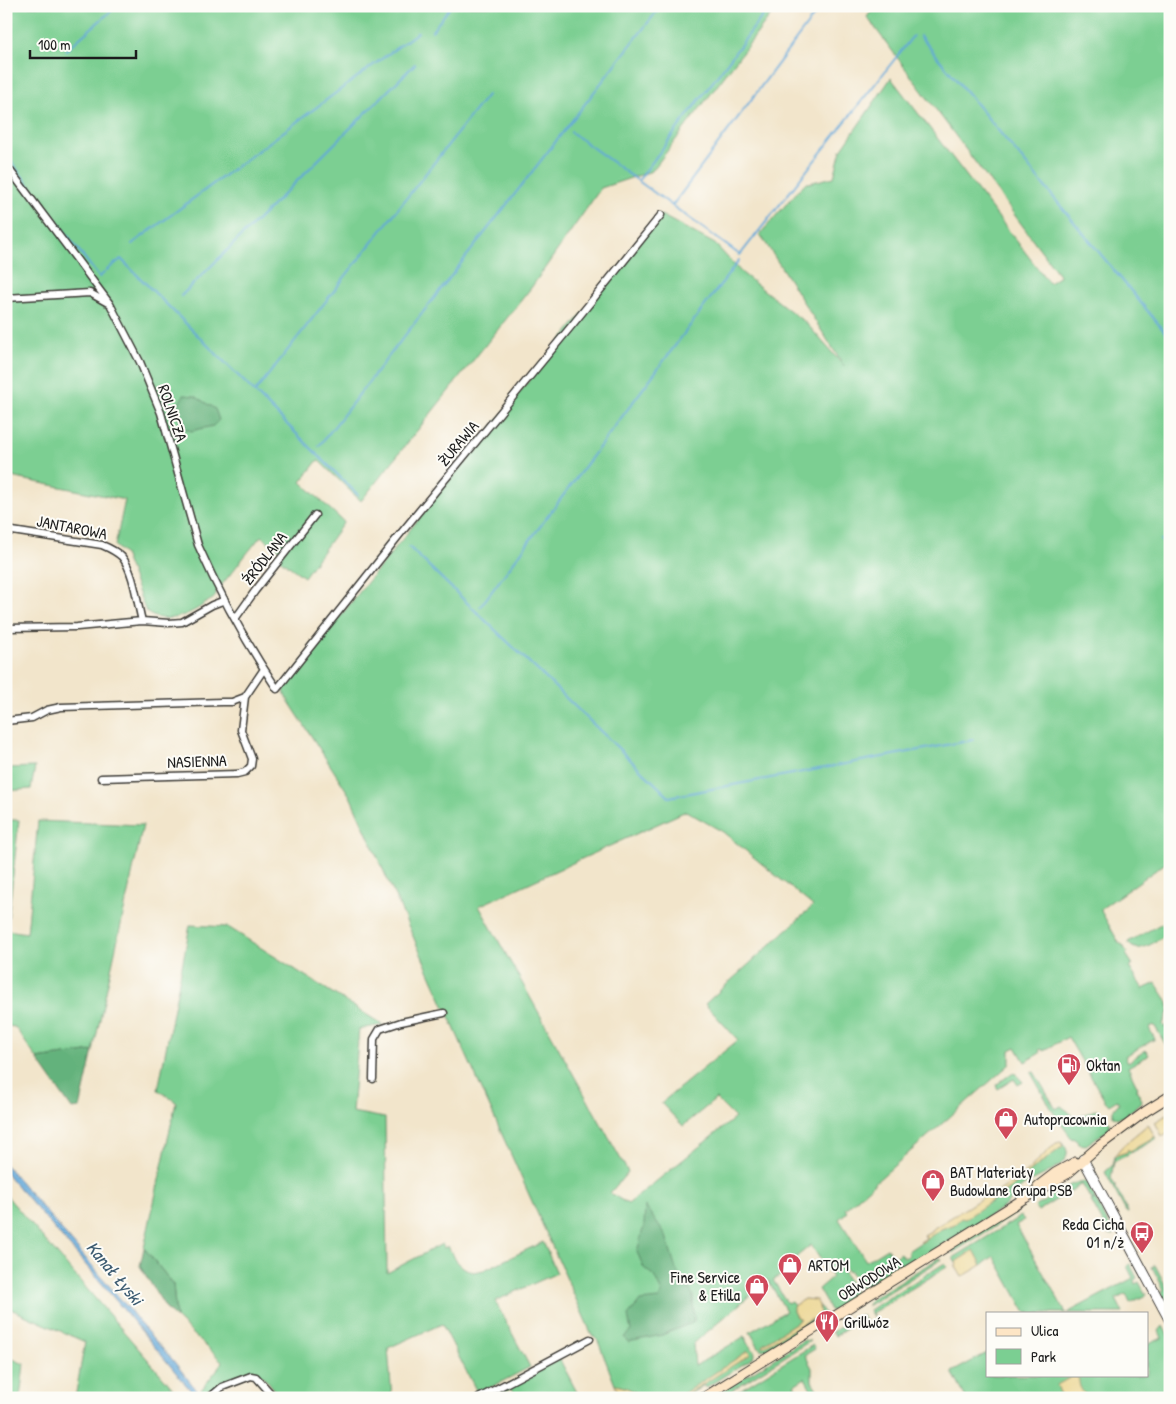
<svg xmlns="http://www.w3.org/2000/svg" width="1176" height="1404" font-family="'Patrick Hand',sans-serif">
  <rect width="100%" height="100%" fill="#fdfcf7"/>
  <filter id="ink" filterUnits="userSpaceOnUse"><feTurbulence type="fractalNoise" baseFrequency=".02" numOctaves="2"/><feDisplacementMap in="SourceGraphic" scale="10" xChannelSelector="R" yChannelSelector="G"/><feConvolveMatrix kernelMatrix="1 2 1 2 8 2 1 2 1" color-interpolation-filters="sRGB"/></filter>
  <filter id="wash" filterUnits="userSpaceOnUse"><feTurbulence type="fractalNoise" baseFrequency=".0096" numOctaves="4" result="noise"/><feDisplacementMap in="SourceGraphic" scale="20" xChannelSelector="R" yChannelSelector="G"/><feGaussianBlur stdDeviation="1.12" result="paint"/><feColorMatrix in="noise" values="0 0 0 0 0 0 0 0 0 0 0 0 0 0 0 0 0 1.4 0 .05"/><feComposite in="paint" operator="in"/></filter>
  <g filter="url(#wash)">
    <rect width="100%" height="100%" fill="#f2e5cb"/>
    <path fill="#7bcf92" stroke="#4c7657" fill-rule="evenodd" d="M6 6H778L652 171 601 188 531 288 361 501 318 460 301 482 344 522 304 577 278 558 282 552 261 536 216 592C216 600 211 599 206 603 190 615 164 626 146 612L124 554 115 546 125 500 6 476V171L11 167 6 160Z
      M875 6H1170V860L1102 908 1101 911 1119 943 1123 945 1127 953 1126 954 1133 965 1129 967 1143 989 1156 983C1167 1002 1174 1003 1163 1024L1165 1028 1170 1020V1052L1154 1025 1149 1028 1155 1039 1125 1056 1128 1062 1146 1050 1149 1055 1128 1067 1138 1088 1136 1089 1142 1100 1141 1103 1123 1117 1118 1118 1113 1116V1110L1119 1103 1117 1100 1109 1105 1105 1101 1068 1037 1043 1051 1041 1049 1039 1050 1040 1053 1025 1062 1016 1047 1010 1050V1064L845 1209 847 1212 839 1219 866 1261 887 1248 893 1258 900 1253 904 1258 908 1256V1251L941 1229 955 1224 961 1217 991 1202 1021 1181 1031 1171 1063 1146 1061 1142C1083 1162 1040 1175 1028 1183 1022 1186 1017 1191 1012 1195L1010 1193 1009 1194 1012 1198 1005 1206 868 1292 862 1291 850 1271 848 1272 840 1261 838 1262 856 1294 855 1300 835 1312 830 1310 818 1289 832 1277 811 1245 779 1271 781 1275 773 1280 787 1303 791 1301 794 1305 793 1311 796 1317 800 1318 797 1322 762 1345 820 1316 819 1305 825 1314 823 1319 766 1350 760 1349 750 1332 786 1311 768 1280 693 1344 695 1366 745 1336 747 1343 755 1352 753 1358 705 1388 704 1385 684 1398H681L750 1354 748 1351 677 1398H642C634 1390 626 1387 615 1385L598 1341 592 1335 350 796 286 697 284 691 285 684 405 536 661 215 715 244 742 273 807 324 844 366 760 234 804 184 834 177 841 150 891 78 1049 283 1060 276 867 17ZM686 811 723 832 813 906 705 1004 738 1040 661 1103 683 1126 716 1099 735 1118 628 1204 610 1193 628 1172 479 906Z
      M35 767 31 789 6 791V768Z
      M6 820H19L7 930 27 933 38 821 143 825 93 1051 37 1059 15 1027 6 1026Z
      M1170 919V933C1158 939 1137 958 1128 942Z
      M190 925 228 927 383 1025 359 1029 352 1112 385 1118 387 1273 442 1244 444 1248 448 1246C454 1259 459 1267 473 1272L484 1270 543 1242 557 1273 495 1301 530 1367 478 1394 442 1324 388 1348 392 1398H280C275 1391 269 1381 262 1376 247 1365 217 1385 206 1396L201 1390 223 1362 176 1318 173 1284 144 1248 176 1102 158 1090Z
      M1034 1072 1056 1109 1061 1106 1069 1112 1074 1119 1097 1109 1100 1112 1087 1120 1092 1124 1104 1117 1110 1123 1108 1130 1086 1145 1079 1144 1074 1138 1072 1139 1055 1115 1031 1073Z
      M1012 1073 1016 1074 1023 1082 1018 1085 1014 1079 998 1089 996 1085Z
      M1155 1137 1156 1139 1114 1162 1111 1178 1128 1212H1126L1105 1172 1113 1165 1115 1156 1127 1152 1128 1149 1130 1151Z
      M1084 1181 1087 1182 1095 1198 1091 1200 1082 1184 1038 1211 1035 1207 1072 1184Z
      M6 1195 181 1398H75L85 1342 6 1307Z
      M1095 1199 1114 1235 1109 1234 1091 1201Z
      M1013 1211 1018 1212 952 1253 954 1247Z
      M1021 1216 1024 1220 1016 1225 1066 1313H1026L994 1256 982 1265 973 1251 957 1261 956 1263 953 1258Z
      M939 1258 942 1259 867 1306 871 1299Z
      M945 1263 947 1267 872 1313 874 1318 869 1310Z
      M1130 1264 1137 1278 1134 1280 1135 1284 1139 1282 1146 1295 1130 1303 1126 1294 1116 1299 1123 1313H1067L1133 1278 1127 1266Z
      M1155 1265 1170 1294V1304L1167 1303 1161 1292 1164 1290 1152 1267Z
      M861 1315 867 1322 863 1319 835 1336 832 1332Z
      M1163 1326 1170 1339V1398H966L952 1372 987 1353V1375H1147V1345L1162 1338 1159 1331Z
      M804 1340 810 1341 719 1398H711Z
      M813 1345 815 1349 805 1355 812 1368V1381L822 1398H816L805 1378 794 1385 801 1398H793L788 1391 781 1398H727Z
      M6 1356 24 1364 20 1398H6Z
      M559 1358 580 1398H517L511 1389 504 1393 505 1395 502 1398H483Z"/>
    <path fill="#64b27c" stroke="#40674c" d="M184 395 195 396 215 409 219 420 213 426 191 431 182 428C176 414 175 407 184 395Z
      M93 1051 80 1108 72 1109 37 1059Z
      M645 1206 666 1236 676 1269 693 1295 694 1322 662 1335 628 1342 624 1337 631 1331 628 1316 640 1301 659 1299 662 1293 654 1276 644 1268 637 1252 644 1225Z
      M144 1248 173 1284 176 1318 167 1310 140 1266Z"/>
    <path fill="#eeda9e" stroke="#857b5d" d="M1170 1113V1132L1162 1136 1155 1122Z
      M1148 1124 1155 1137 1130 1151 1128 1149 1127 1152 1115 1156C1119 1146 1139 1133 1148 1124Z
      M1061 1142 1063 1146 1031 1171 1021 1181 965 1219 961 1218 955 1224 941 1229 921 1243 920 1242 926 1238 924 1235 931 1231V1230L990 1193 993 1197 999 1193V1191L1022 1176 1056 1143Z
      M974 1250 982 1265 962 1277 956 1267 957 1261Z
      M804 1299 816 1300 819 1305 820 1316 812 1320 811 1319 763 1347 762 1345 797 1322 800 1318 796 1317 793 1311V1306Z
      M748 1351 751 1354 681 1398H677Z
      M1071 1377H1078C1080 1387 1081 1393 1090 1398H1062L1057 1385Z
      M615 1385C626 1387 634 1390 642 1398H620Z"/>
    <path fill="#62a7d8" stroke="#3f627a" d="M6 1165 130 1310 142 1326 172 1359 203 1398H197L98 1279 10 1178 6 1172Z"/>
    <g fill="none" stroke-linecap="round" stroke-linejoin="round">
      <path stroke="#62a7d8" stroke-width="2" d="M432 31 451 6
        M920 36 1170 338
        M66 50 117 6
        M571 132 740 255 913 36
        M6 155 99 277 104 273
        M638 181 770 6
        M672 206 821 6
        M132 244 418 32
        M107 270 121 259 358 495
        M181 296 415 64
        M255 392 487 95
        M319 446 661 6
        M1161 540 1170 551
        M409 547 669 797 973 740
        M480 607 739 260"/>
    </g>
  </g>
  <g filter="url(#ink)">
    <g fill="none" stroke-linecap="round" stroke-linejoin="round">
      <g stroke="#3c3a36" stroke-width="9">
        <path id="minor" d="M6 165 110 304 140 362 161 413 198 545C220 595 247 644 277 689L401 533 573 324 661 215
          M6 298 90 293 106 302
          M6 530 102 545C109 548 116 551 122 557 134 572 137 603 142 621
          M235 619 255 591 315 515
          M6 628 77 627 142 621 169 623 182 622 212 605 225 600
          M6 721 32 718 47 710 61 707 222 702H232L245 697
          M101 778 237 774 245 772 251 766 252 759 241 730 245 697 264 669
          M373 1079 374 1039 380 1029 401 1022 444 1013
          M209 1398 222 1387 251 1376 256 1377 275 1398
          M479 1398 590 1339"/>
      </g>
      <g stroke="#3c3a36" stroke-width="11">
        <path id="tertiary" d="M1083 1159 1170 1321"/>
      </g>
      <g stroke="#3c3a36" stroke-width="11">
        <path id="secondary" d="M1038 1186 1055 1173 1075 1162
          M703 1398 1025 1198 1067 1174 1099 1146 1146 1111 1170 1096"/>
      </g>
      <use href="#minor" stroke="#fff" stroke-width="6"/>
      <use href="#tertiary" stroke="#fff" stroke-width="9"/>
      <use href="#secondary" stroke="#fde5c5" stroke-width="9"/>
    </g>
  </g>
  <defs>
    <g id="fuel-pin" transform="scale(1.25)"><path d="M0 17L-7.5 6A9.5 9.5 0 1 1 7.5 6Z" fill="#d1495b" stroke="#fdfcf7"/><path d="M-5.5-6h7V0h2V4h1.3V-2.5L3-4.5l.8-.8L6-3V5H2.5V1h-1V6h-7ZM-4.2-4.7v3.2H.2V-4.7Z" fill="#fff"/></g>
    <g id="shop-pin" transform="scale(1.25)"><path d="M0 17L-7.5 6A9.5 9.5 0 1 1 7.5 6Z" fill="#d1495b" stroke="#fdfcf7"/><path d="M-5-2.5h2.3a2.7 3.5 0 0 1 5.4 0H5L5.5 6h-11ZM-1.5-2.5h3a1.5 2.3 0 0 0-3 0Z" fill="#fff"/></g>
    <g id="bus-pin" transform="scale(1.25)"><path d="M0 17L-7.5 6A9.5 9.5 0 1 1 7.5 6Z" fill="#d1495b" stroke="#fdfcf7"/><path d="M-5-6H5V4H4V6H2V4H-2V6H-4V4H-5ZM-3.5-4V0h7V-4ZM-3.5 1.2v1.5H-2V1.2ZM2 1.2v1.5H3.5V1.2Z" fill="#fff"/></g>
    <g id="restaurant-pin" transform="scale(1.25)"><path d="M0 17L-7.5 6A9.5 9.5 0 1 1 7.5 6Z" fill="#d1495b" stroke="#fdfcf7"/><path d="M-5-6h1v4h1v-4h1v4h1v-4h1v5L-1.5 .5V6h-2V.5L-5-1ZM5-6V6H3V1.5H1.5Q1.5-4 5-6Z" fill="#fff"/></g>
  </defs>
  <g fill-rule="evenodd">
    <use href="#fuel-pin" x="1069" y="1065"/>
    <use href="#shop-pin" x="1006" y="1119"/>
    <use href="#shop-pin" x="933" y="1181"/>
    <use href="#bus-pin" x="1142" y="1233"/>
    <use href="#shop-pin" x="790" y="1265"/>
    <use href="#shop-pin" x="757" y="1286"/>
    <use href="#restaurant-pin" x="827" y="1322"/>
  </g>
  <g text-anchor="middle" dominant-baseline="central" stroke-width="4" stroke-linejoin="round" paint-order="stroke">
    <g font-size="16" fill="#1c1c1c" stroke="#fdfcf7">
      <text transform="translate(173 413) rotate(71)">ROLNICZA</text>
      <text transform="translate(458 443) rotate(-50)">ŻURAWIA</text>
      <text transform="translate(72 527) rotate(11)">JANTAROWA</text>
      <text transform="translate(264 558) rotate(-52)">ŹRÓDLANA</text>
      <text transform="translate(197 761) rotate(-2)">NASIENNA</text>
      <text transform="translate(869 1278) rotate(-32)">OBWODOWA</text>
    </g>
    <g font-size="16" fill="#1c1c1c" stroke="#fdfcf7" text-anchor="start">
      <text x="1086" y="1065">Oktan</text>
      <text x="1024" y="1119">Autopracownia</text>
      <text x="950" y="1172">BAT Materiały<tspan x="950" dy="18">Budowlane Grupa PSB</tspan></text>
      <text x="1124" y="1224" text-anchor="end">Reda Cicha<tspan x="1124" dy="18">01 n/ż</tspan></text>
      <text x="808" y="1265">ARTOM</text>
      <text x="740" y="1277" text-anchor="end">Fine Service<tspan x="740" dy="18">&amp; Etilla</tspan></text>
      <text x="844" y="1322">Grillwóz</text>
    </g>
    <g font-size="18" font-style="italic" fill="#3c5b71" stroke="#fdfcf7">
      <text transform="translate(115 1273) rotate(50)">Kanał Łyski</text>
    </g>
  </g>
  <rect width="1176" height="1404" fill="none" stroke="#fdfcf7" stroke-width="25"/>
  <rect x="986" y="1312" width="162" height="65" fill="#fdfcf7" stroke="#a3a29f"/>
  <rect x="996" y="1328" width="25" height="8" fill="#fde5c5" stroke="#a3a29f"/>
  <text x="1031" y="1336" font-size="15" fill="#1c1c1c">Ulica</text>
  <rect x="996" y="1349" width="25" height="15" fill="#7bcf92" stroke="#a3a29f"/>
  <text x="1031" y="1362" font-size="15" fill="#1c1c1c">Park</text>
  <path d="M30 50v8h106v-8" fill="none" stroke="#1c1c1c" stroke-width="2.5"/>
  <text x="38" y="50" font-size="15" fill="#1c1c1c" stroke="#fdfcf7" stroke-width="4" paint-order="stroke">100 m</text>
</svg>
